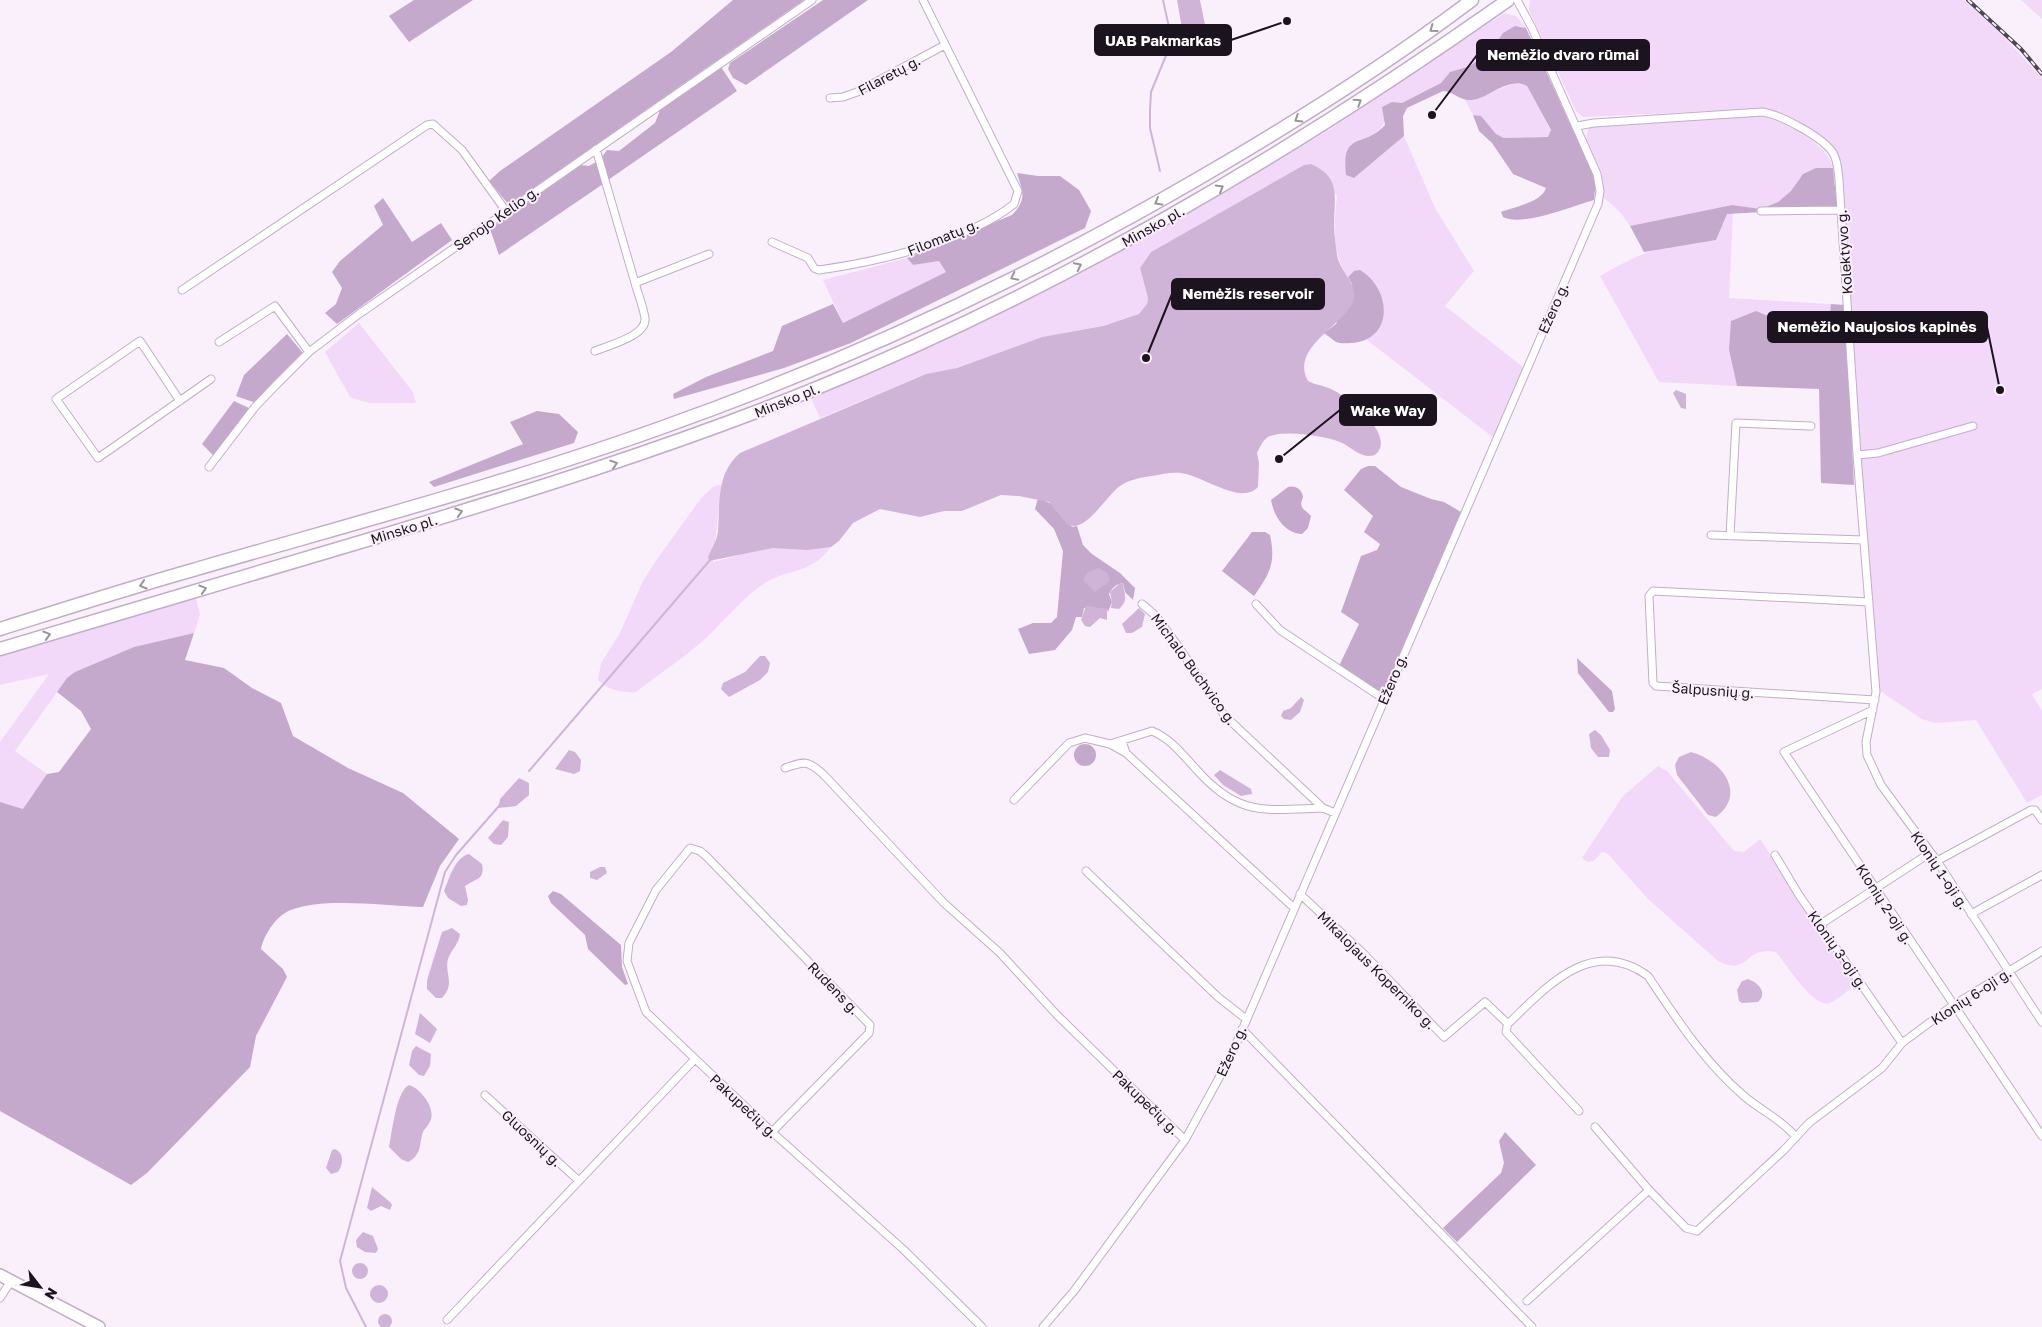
<svg xmlns="http://www.w3.org/2000/svg" width="2042" height="1327" font-family="'Golos Text',sans-serif">
  <rect width="100%" height="100%" fill="#faf0fc"/>
  <path fill="#f2d8f9" d="M1530 0H1964L2002 35 2042 78V689L2032 694 2042 711V795L2027 803 1976 720 1935 723 1922 719 1880 691 1860 460 1842 177C1841 169 1841 158 1836 151 1822 131 1780 111 1758 109L1583 117 1576 111 1529 10Z
    M2021 0H2042V19Z
    M1504 13 1516 16 1526 28 1520 26 1503 33 1492 49 1470 66 1450 72 1441 83 1402 103 1392 102C1382 134 1379 132 1350 145L1354 178 1404 136 1435 208 1474 271 1445 306 1523 367 1494 438 1367 340 1376 332 1354 271 1348 277C1331 254 1334 223 1337 196L1311 164 1304 165 1151 252 1140 268 1148 298 1147 304 1139 314 1102 326 1042 337 957 368 926 374 820 418 811 398 953 335 1017 304 1195 210 1324 133Z
    M1513 83H1522L1527 86 1551 131 1548 137 1504 138 1496 134 1481 116 1473 115 1465 100 1478 99Z
    M1761 116C1784 121 1829 144 1833 168H1816L1803 174 1791 191 1778 202 1761 209 1732 205 1630 226 1620 212 1603 197 1604 186 1601 171 1586 140 1588 129 1592 125Z
    M1733 212 1729 298 1831 304 1828 329 1813 343 1798 339 1729 350 1737 386 1659 382 1600 276C1634 257 1657 244 1697 244L1727 214Z
    M907 258 913 265 939 261 946 272 843 323 823 280Z
    M359 323 413 392 416 403H369L350 397 325 352Z
    M721 485 713 562C733 558 752 549 772 548 792 547 809 549 831 547 809 577 785 567 759 587 740 601 724 621 706 638 685 657 659 674 636 692 623 693 607 690 598 680L601 663 619 635 643 581 657 559 702 497 714 486Z
    M196 598 200 615 194 633 134 647 76 672 67 678 15 751 47 774 23 809 0 802V742L49 674 0 685V656Z
    M1658 766 1667 771 1734 851 1744 852 1760 839 1856 985C1848 990 1839 999 1830 1003 1814 1009 1786 964 1776 952 1744 945 1750 977 1718 961L1648 899 1608 854 1602 852 1594 861 1587 862 1582 858 1623 796Z"/>
  <path fill="#c4a9cc" d="M414 0H473L409 42 389 16Z
    M733 0H804L509 205 489 181 500 171 671 52Z
    M823 0H868L746 85 733 78 728 69 730 63Z
    M1515 26 1526 28 1596 180 1594 200C1572 206 1523 227 1503 217L1501 212C1514 207 1542 202 1546 188L1513 174 1492 143 1479 131 1473 115 1481 116 1496 134 1504 138 1548 137 1551 130 1527 86C1512 77 1494 93 1480 98 1461 105 1457 92 1443 91L1407 108 1403 116 1404 136 1354 178 1346 175C1341 130 1363 149 1385 125L1382 107 1392 102 1402 103 1441 83 1450 72 1470 66 1492 49 1503 33Z
    M721 67 737 91 608 180 601 158 607 150 619 151 655 123 660 110Z
    M596 162 603 184 499 255 490 229 581 165 589 166Z
    M1816 168H1833L1837 208 1727 214 1716 240 1644 252 1630 226 1732 205 1761 209 1778 202 1791 191 1803 174Z
    M1017 173 1038 176H1060L1079 190 1091 211 1085 228 851 343 784 368 674 399 673 394 706 377 773 351 782 326 833 304 843 323 946 272 939 261 913 265 907 258 1012 215C1027 199 1023 193 1017 173Z
    M383 198 412 242 441 223 452 240 337 324 325 313 336 304 342 288 332 272 340 261 383 225 374 206Z
    M1360 270C1392 289 1394 340 1352 343 1347 343 1340 344 1336 342 1332 339 1328 336 1324 333L1336 324 1352 284 1348 277 1354 271Z
    M1831 304 1845 305 1854 485 1821 483 1819 389 1737 386 1729 350 1731 321 1756 311 1775 319 1798 339 1813 343 1828 329Z
    M287 334 303 353 256 403 236 396 244 375Z
    M234 401 251 409 213 455 202 444Z
    M537 411 559 414 578 432 574 443 434 487 429 482 523 444 510 422Z
    M1368 466H1375L1401 487 1431 499 1444 502 1461 512 1383 694 1339 666 1359 624 1341 612 1361 556 1377 550 1380 544 1364 532 1373 516 1344 490 1361 469Z
    M1288 487C1295 485 1302 489 1303 497 1298 509 1304 508 1311 516L1308 528 1302 534C1284 533 1274 516 1271 500Z
    M1038 498 1054 505 1072 527 1077 526 1083 545 1092 554 1120 573 1135 588 1133 600 1125 592 1123 583C1116 584 1112 588 1109 594L1112 602 1108 612 1107 609 1084 608 1082 617H1076L1072 630 1055 650 1029 654 1018 629 1033 623H1051L1057 617 1063 551 1054 529 1035 509Z
    M1252 532H1265L1270 535C1276 563 1270 573 1254 596L1222 571Z
    M194 633 185 660 224 668 252 688 281 703 293 736 348 768 403 793 459 839 440 866 423 907C386 906 323 897 291 910 277 915 264 934 261 949L283 969 287 977 256 1036 250 1067 147 1173 131 1185 0 1111V802L23 809 47 774 59 772 91 729 81 711 57 692 67 678 75 672 134 647Z
    M1577 658 1612 691 1615 709 1613 712H1609L1578 673Z
    M1074 755a11 11 0 1 1 22 0a11 11 0 1 1-22 0Z
    M553 891 561 894 621 945 622 967 628 984 625 985 588 949 585 935 551 903 548 896Z
    M1505 1132 1536 1165 1457 1242 1443 1228 1501 1173 1504 1163 1499 1141Z"/>
  <path fill="#d0b4d8" d="M1177 0H1200L1209 44 1204 49 1186 51Z
    M1311 164C1342 178 1334 197 1334 225 1334 235 1336 246 1337 255 1340 273 1361 285 1352 304 1340 327 1290 349 1308 381 1315 385 1323 385 1331 389 1348 397 1398 436 1375 455 1362 460 1352 447 1340 442 1326 436 1282 429 1268 437 1263 440 1260 447 1257 453L1259 463 1258 487C1242 505 1205 478 1186 474 1175 471 1163 474 1152 476 1142 477 1128 480 1120 486 1106 496 1086 533 1068 525L1049 502 1019 496 1001 495 962 511H944L920 517 880 509 853 523 839 541 831 547 807 550 773 548 709 561 708 557C711 550 717 540 718 532 720 503 716 474 740 453L926 374 957 368 1042 337 1103 326 1139 314 1147 304 1148 298 1140 268 1151 252 1304 165Z
    M1676 390 1686 394V409L1681 408 1673 393Z
    M1099 568 1107 573 1110 581 1095 592 1083 580 1088 572Z
    M1123 583C1124 595 1129 600 1119 609L1111 608 1112 602 1110 592 1119 584Z
    M1086 606 1107 609V620L1100 618 1090 627 1085 626 1081 620Z
    M1139 608 1145 614 1142 627 1132 633H1126L1122 624Z
    M760 656H765L770 663 768 672 760 680 729 697 721 689 723 683 745 672Z
    M1301 697 1304 700 1300 712 1291 720 1284 719 1281 716 1283 711 1291 708Z
    M1595 730 1601 735 1610 750 1609 757H1598L1591 748 1589 734Z
    M569 750 575 752 581 760 580 771 574 774 555 769Z
    M1691 752C1721 760 1748 793 1716 817L1708 815 1677 775 1675 765 1679 757Z
    M1220 770 1251 789 1252 794 1241 796 1223 785 1214 775Z
    M519 778 529 783V795L516 806 498 808 500 799Z
    M503 820 509 822 508 837 501 845 494 844 488 838Z
    M469 854 482 864C485 880 477 878 465 886L468 900 467 905 461 906 448 898 444 891C449 879 455 857 469 854Z
    M600 867H605L607 873 597 880 590 878V872Z
    M452 928 460 934C459 944 451 950 448 959 444 974 456 983 442 998H436L427 989V980L442 932Z
    M1748 979C1759 983 1768 993 1758 1002L1742 1003 1739 1001 1737 990 1742 981Z
    M420 1013 437 1029 430 1043 415 1034Z
    M416 1046 431 1054 430 1066 424 1076 419 1075 409 1065 412 1051Z
    M409 1085C420 1088 435 1107 431 1119 430 1124 425 1128 423 1132 419 1144 422 1155 408 1162L401 1159 389 1147C392 1133 396 1091 409 1085Z
    M335 1149C345 1154 343 1164 338 1172L331 1174 326 1168 332 1150Z
    M372 1187 390 1202 392 1205 390 1210 381 1206 371 1211 367 1208Z
    M363 1232 373 1236 378 1249 376 1253 365 1252 357 1247 356 1240Z
    M352 1271a8 8 0 1 1 16 0a8 8 0 1 1-16 0Z
    M370 1294a9 9 0 1 1 18 0a9 9 0 1 1-18 0Z
    M378 1321a7 7 0 1 1 14 0a7 7 0 1 1-14 0Z"/>
  <g fill="none" stroke-linecap="round" stroke-linejoin="round">
    <path stroke="#d0b4d8" stroke-width="2" d="M1160 171 1150 128V110L1151 92 1172 41 1163 0
      M529 771 710 560
      M366 1327 346 1288 340 1261 445 872 456 855 499 806"/>
    <g stroke="#c2adc9" stroke-width="9">
      <path id="minor" d="M830 98 843 97 857 92 945 45
        M1577 126 1594 123 1762 112C1779 114 1823 137 1833 153 1838 161 1838 171 1839 180L1857 455 1876 692 1866 742 1867 755 1881 785 1937 861 2042 1022
        M596 149 635 283
        M1761 211 1841 210
        M772 242 808 258 814 268 819 270C877 262 968 241 1014 204L1018 191 923 0
        M182 290 427 125 433 124 462 150 506 211
        M219 342 275 306 309 352
        M595 351C609 345 647 336 645 318 643 306 638 294 635 283L709 254
        M180 401 140 341 56 399 98 458 211 379
        M1857 455 1878 453 1973 426
        M209 467 255 407 277 384 309 352 359 314 812 0
        M1711 535 1864 540
        M1730 536 1736 423 1811 426
        M1869 602 1653 591 1649 596 1653 683 1656 686 1875 700
        M1142 604 1156 616 1178 646 1224 715 1323 808 1335 813
        M1256 604 1280 630 1384 699
        M1873 710 1784 752 2042 1136
        M1110 744 1126 753 1122 741
        M1126 753 1294 908
        M785 768C804 761 808 760 824 775L944 903 1000 953 1058 1016 1185 1140
        M1014 800 1069 743 1085 738 1110 744 1152 731C1170 738 1183 755 1196 769 1238 817 1265 810 1323 808
        M1775 855 1799 895 1902 1043
        M1937 861 2031 810H2035L2042 820
        M1086 871 1218 997 1246 1019
        M1300 894 1364 954 1444 1037 1485 1002 1506 1022H1510C1549 984 1593 936 1648 976 1676 1018 1705 1063 1744 1096 1760 1110 1781 1119 1795 1136
        M1971 914 2042 875
        M1821 924 1930 853
        M1508 1022 1506 1032 1579 1111
        M1242 1029 1532 1327
        M485 1095 579 1181
        M1595 1127 1649 1190 1686 1228 1697 1231 1784 1150 1809 1123 1882 1068 1902 1043 1952 1006 2042 951
        M772 1132 869 1033 870 1025 707 857 700 851 690 848 656 890 629 943 627 961 646 1012 772 1132 904 1250 982 1327
        M0 1298 11 1281
        M1527 1301 1649 1190
        M447 1320 694 1060
        M1043 1327 1074 1291 1185 1140 1231 1056 1598 204 1600 191 1597 174 1532 28 1517 0"/>
    </g>
    <g stroke="#c2adc9" stroke-width="14">
      <path id="primary" d="M0 1275 99 1327"/>
    </g>
    <g stroke="#c2adc9" stroke-width="15">
      <path id="trunk" d="M0 629C64 609 129 588 193 570 351 524 511 482 666 426 851 360 1031 276 1201 177 1294 123 1386 65 1472 0
        M0 649C125 612 249 575 374 538 520 494 665 449 807 392 1056 292 1288 155 1508 0"/>
    </g>
    <use href="#minor" stroke="#fff" stroke-width="7"/>
    <use href="#primary" stroke="#fff" stroke-width="11"/>
    <use href="#trunk" stroke="#fff" stroke-width="12"/>
    <g stroke="#4e4650" stroke-width="4">
      <path id="rail" d="M1968 0 2021 49 2042 74"/>
    </g>
    <use href="#rail" stroke="#faf0fc" stroke-width="2" stroke-dasharray="5.5" stroke-linecap="butt"/>
  </g>
  <defs><path id="oneway-chevron" d="M-2-3.5L2.5 0L-2 3.5" fill="none" stroke-width="1.6" stroke-linecap="round" stroke-linejoin="round" transform="scale(1.25)"/></defs>
  <g stroke="#989599">
    <use href="#oneway-chevron" transform="translate(1433 29) rotate(144)"/>
    <use href="#oneway-chevron" transform="translate(1358 102) rotate(-33)"/>
    <use href="#oneway-chevron" transform="translate(1298 119) rotate(148)"/>
    <use href="#oneway-chevron" transform="translate(1220 188) rotate(-30)"/>
    <use href="#oneway-chevron" transform="translate(1158 202) rotate(150)"/>
    <use href="#oneway-chevron" transform="translate(1078 266) rotate(-27)"/>
    <use href="#oneway-chevron" transform="translate(1014 277) rotate(154)"/>
    <use href="#oneway-chevron" transform="translate(614 464) rotate(-18)"/>
    <use href="#oneway-chevron" transform="translate(459 512) rotate(-17)"/>
    <use href="#oneway-chevron" transform="translate(143 585) rotate(163)"/>
    <use href="#oneway-chevron" transform="translate(203 589) rotate(-17)"/>
    <use href="#oneway-chevron" transform="translate(47 635) rotate(-17)"/>
  </g>
  <g text-anchor="middle" dominant-baseline="central" stroke-width="4" stroke-linejoin="round" paint-order="stroke">
    <g font-size="14" fill="#1b131d" stroke="#faf0fc">
      <text transform="translate(889 75) rotate(-28)">Filaretų g.</text>
      <text transform="translate(496 218) rotate(-35)">Senojo Kelio g.</text>
      <text transform="translate(1153 226) rotate(-29)">Minsko pl.</text>
      <text transform="translate(943 237) rotate(-22)">Filomatų g.</text>
      <text transform="translate(1844 252) rotate(-94)">Kolektyvo g.</text>
      <text transform="translate(1553 308) rotate(-66)">Ežero g.</text>
      <text transform="translate(787 400) rotate(-22)">Minsko pl.</text>
      <text transform="translate(404 529) rotate(-17)">Minsko pl.</text>
      <text transform="translate(1194 669) rotate(54)">Michalo Buchvico g.</text>
      <text transform="translate(1392 679) rotate(-67)">Ežero g.</text>
      <text transform="translate(1713 690) rotate(4)">Šalpusnių g.</text>
      <text transform="translate(1940 870) rotate(56)">Klonių 1-oji g.</text>
      <text transform="translate(1885 904) rotate(57)">Klonių 2-oji g.</text>
      <text transform="translate(1838 950) rotate(55)">Klonių 3-oji g.</text>
      <text transform="translate(1377 970) rotate(45)">Mikalojaus Koperniko g.</text>
      <text transform="translate(834 988) rotate(46)">Rudens g.</text>
      <text transform="translate(1971 996) rotate(-33)">Klonių 6-oji g.</text>
      <text transform="translate(1231 1051) rotate(-66)">Ežero g.</text>
      <text transform="translate(1146 1102) rotate(44)">Pakupečių g.</text>
      <text transform="translate(744 1106) rotate(43)">Pakupečių g.</text>
      <text transform="translate(532 1138) rotate(43)">Gluosnių g.</text>
    </g>
  </g>
  <path fill="none" stroke="#1b131d" stroke-width="2" d="M1287 21L1231 40M1432 115L1477 55M1146 358L1172 294M2000 390L1987 327M1279 459L1340 410"/>
  <g fill="#1b131d" stroke="#faf0fc" stroke-width="2">
    <circle cx="1287" cy="21" r="5"/>
    <circle cx="1432" cy="115" r="5"/>
    <circle cx="1146" cy="358" r="5"/>
    <circle cx="2000" cy="390" r="5"/>
    <circle cx="1279" cy="459" r="5"/>
  </g>
  <g fill="#1b131d" stroke="#1b131d" stroke-width="2">
    <rect x="1095" y="25" width="136" height="30" rx="5"/>
    <rect x="1477" y="40" width="172" height="30" rx="5"/>
    <rect x="1172" y="279" width="152" height="30" rx="5"/>
    <rect x="1768" y="312" width="219" height="30" rx="5"/>
    <rect x="1340" y="395" width="96" height="30" rx="5"/>
  </g>
  <g font-size="15" text-anchor="middle" font-weight="bold" fill="#fff">
    <text x="1163" y="46">UAB Pakmarkas</text>
    <text x="1563" y="60">Nemėžio dvaro rūmai</text>
    <text x="1248" y="299">Nemėžis reservoir</text>
    <text x="1877" y="332">Nemėžio Naujosios kapinės</text>
    <text x="1388" y="416">Wake Way</text>
  </g>
  <g transform="translate(40 1287) rotate(121)" stroke="#faf0fc" stroke-width="4" paint-order="stroke">
  <path d="M0-4L9 19L0 12L-9 19Z" fill="#1b131d"/>
  <text y="-8" font-size="14" font-weight="bold" text-anchor="middle" fill="#1b131d">N</text>
  </g>
</svg>
